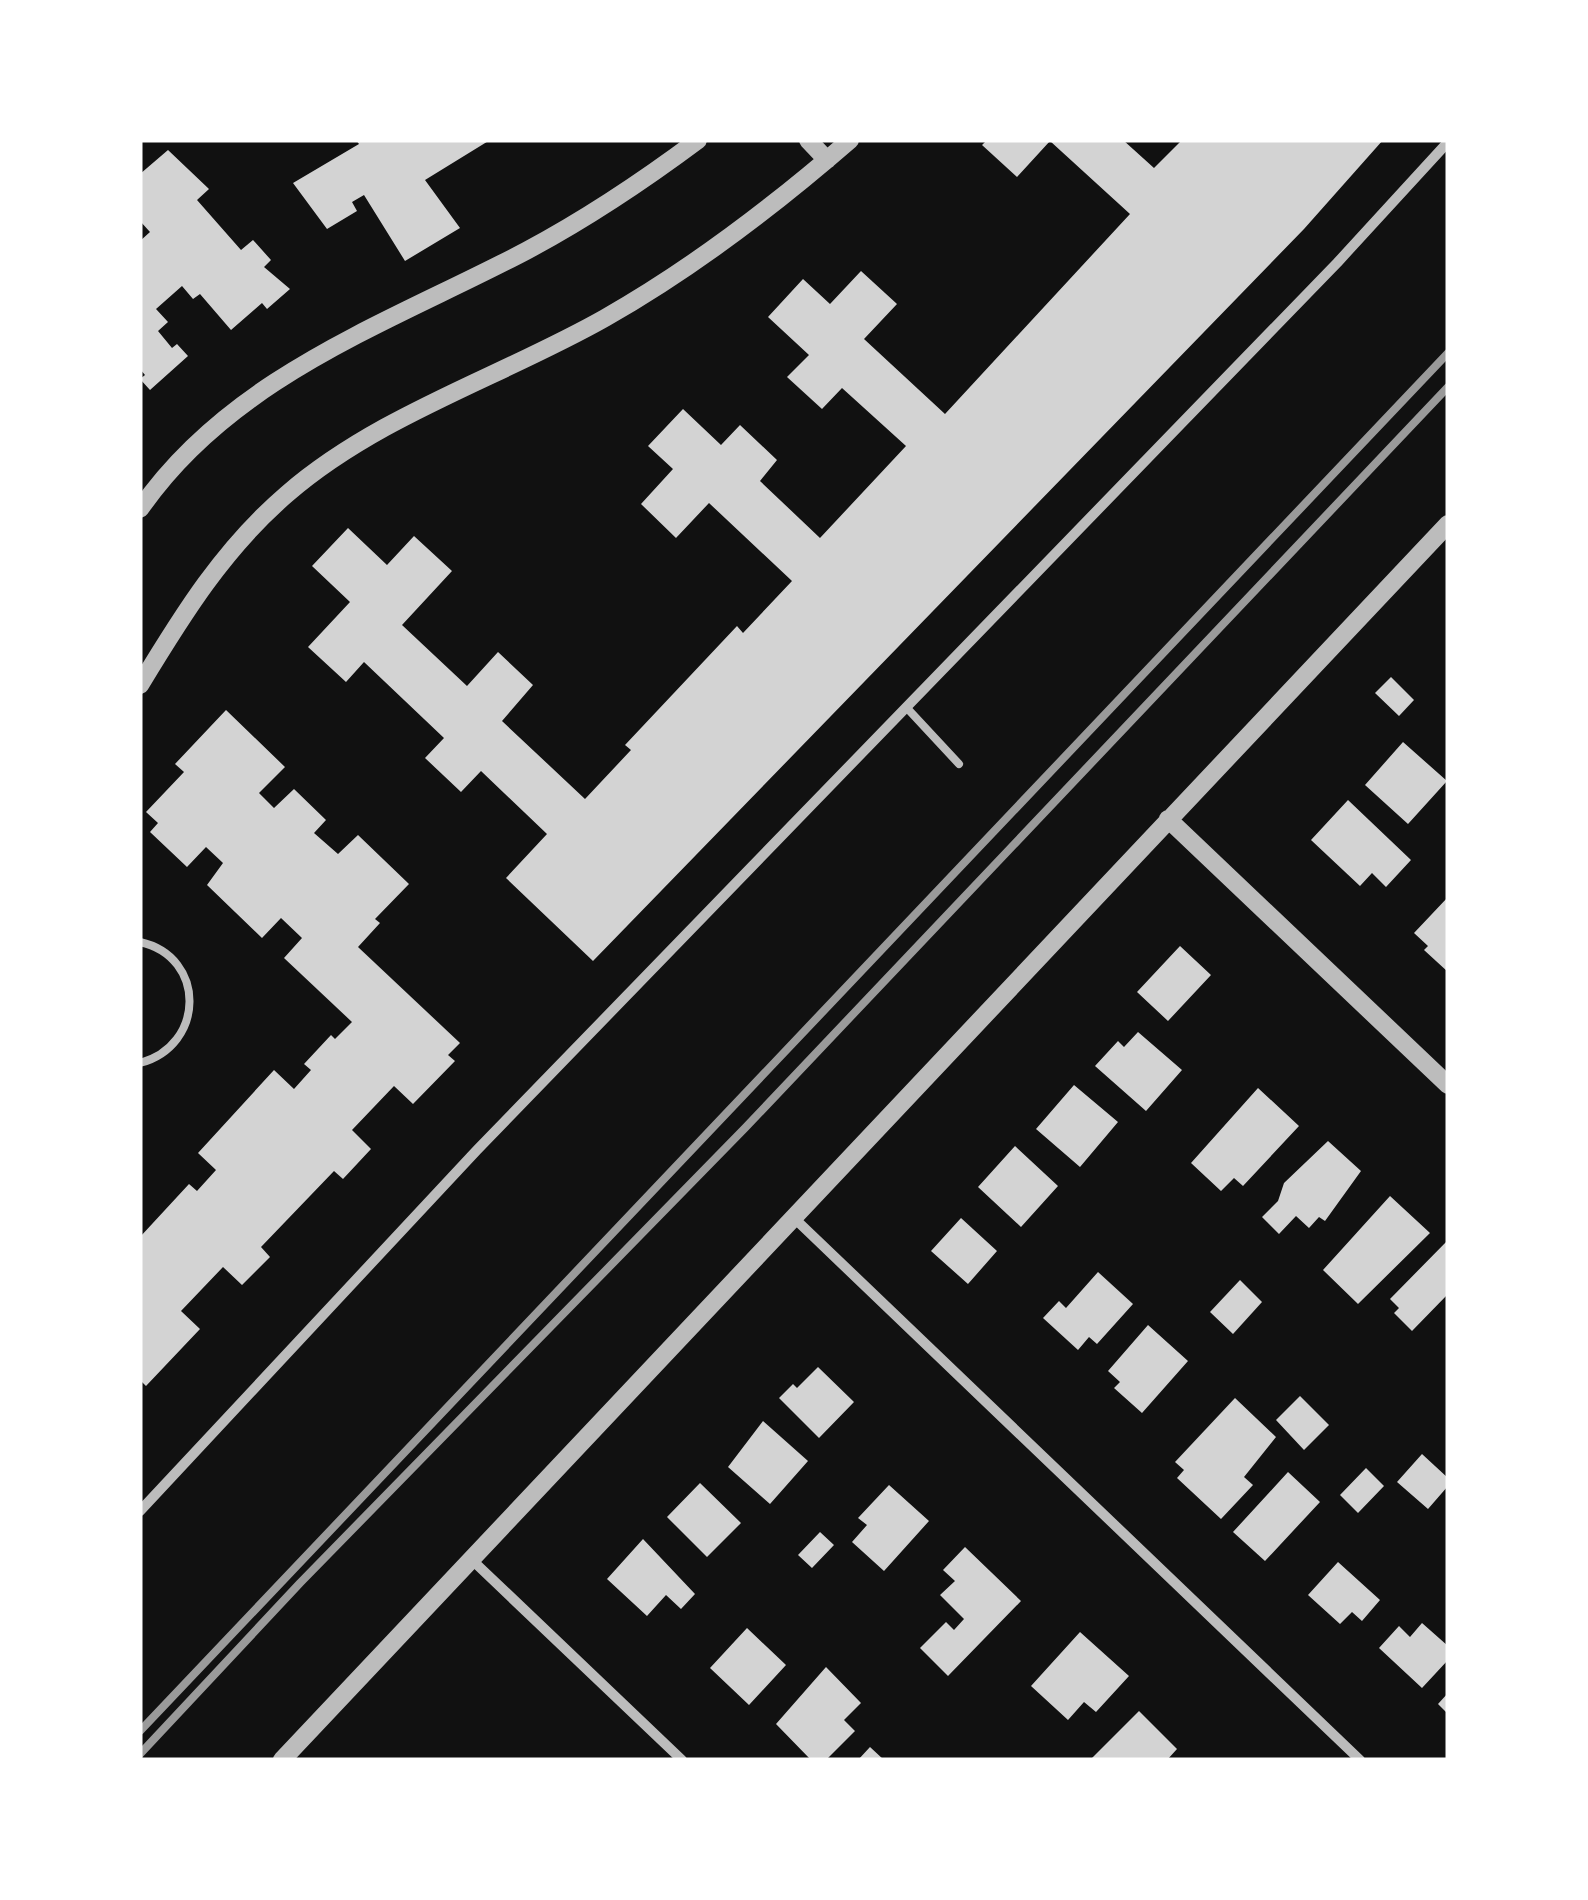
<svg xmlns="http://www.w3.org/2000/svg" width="1588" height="1900" font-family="Inter,sans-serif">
  <rect width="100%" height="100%" fill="#111"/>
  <path fill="#d3d3d3" d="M356 140H490L425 180 460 228 405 261 364 195 352 202 357 211 327 229 293 183 359 144Z
    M987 140H1123L1154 168 1182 140H1383L1304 229 593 961 506 878 547 834 481 771 461 792 425 758 444 738 364 662 346 682 308 647 350 602 312 566 348 528 387 565 414 536 452 571 402 625 467 686 498 652 533 685 502 721 585 799 631 750 625 745 737 626 743 633 792 581 709 503 676 538 641 504 673 469 648 446 683 409 721 445 740 425 777 460 760 481 820 538 906 446 842 388 822 409 787 377 809 355 768 317 803 279 830 304 861 271 897 304 864 339 945 414 1130 214 1050 141 1017 177 982 145Z
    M168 150 209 189 197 200 241 250 253 240 271 260 264 267 290 289 267 309 262 303 231 330 200 294 193 299 182 286 156 309 168 322 158 331 172 348 177 344 188 356 150 390 140 379 145 375 140 369V241L150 232 140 221V174Z
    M1391 677 1414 700 1399 716 1375 693Z
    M226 710 285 767 259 793 274 808 294 789 326 820 314 833 338 854 358 835 409 884 375 919 380 923 358 947 460 1043 448 1055 455 1061 413 1104 394 1086 352 1130 371 1149 343 1179 334 1171 261 1247 270 1257 242 1285 223 1267 181 1311 200 1329 146 1386 140 1380V1237L189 1184 197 1191 216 1170 198 1153 274 1070 294 1089 311 1070 304 1064 331 1035 335 1039 352 1022 284 958 302 938 281 918 262 938 207 885 223 863 206 847 187 867 150 832 158 823 146 812 184 772 175 764Z
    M1403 742 1447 781 1408 824 1365 785Z
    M1348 800 1411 860 1386 887 1372 873 1360 886 1311 840Z
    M1448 897V972L1424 950 1428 946 1414 933Z
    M1180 946 1211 975 1168 1021 1137 992Z
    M1138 1032 1182 1070 1146 1111 1095 1066 1118 1041 1124 1047Z
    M1074 1085 1118 1122 1080 1167 1036 1129Z
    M1258 1088 1299 1126 1243 1186 1234 1178 1221 1191 1191 1163Z
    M1328 1141 1361 1171 1325 1221 1319 1217 1309 1228 1296 1216 1279 1234 1262 1217 1278 1201 1284 1183Z
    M1015 1146 1058 1186 1021 1227 978 1187Z
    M1390 1196 1430 1233 1358 1304 1323 1270Z
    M961 1218 997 1251 968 1284 931 1251Z
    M1448 1240V1294L1412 1331 1394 1313 1399 1308 1390 1299Z
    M1098 1272 1133 1304 1097 1344 1089 1337 1078 1350 1043 1318 1059 1301 1066 1308Z
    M1240 1280 1262 1302 1233 1334 1210 1312Z
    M1148 1325 1188 1361 1142 1413 1114 1388 1120 1382 1108 1371Z
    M818 1367 854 1402 819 1438 779 1398 793 1384 797 1388Z
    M1300 1396 1329 1425 1304 1450 1276 1420Z
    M1235 1398 1276 1437 1244 1477 1253 1485 1221 1519 1177 1478 1184 1470 1175 1462Z
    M763 1421 808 1461 770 1504 728 1467Z
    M1422 1454 1448 1478V1486L1428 1509 1397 1482Z
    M1366 1468 1384 1486 1358 1513 1340 1495Z
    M1288 1472 1320 1502 1265 1561 1233 1532Z
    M700 1483 741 1523 707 1557 667 1517Z
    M889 1485 929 1521 884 1571 852 1542 867 1525 858 1518Z
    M820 1532 834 1545 812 1568 798 1555Z
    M643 1539 695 1594 681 1609 666 1595 647 1616 607 1579Z
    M965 1547 1021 1601 948 1676 920 1648 946 1622 954 1630 964 1619 940 1595 955 1581 943 1570Z
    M1338 1562 1380 1600 1362 1621 1352 1612 1340 1624 1308 1595Z
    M1422 1623 1448 1646V1660L1422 1688 1379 1648 1399 1626 1410 1637Z
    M747 1628 786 1665 749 1705 710 1668Z
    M1080 1632 1129 1676 1096 1712 1084 1702 1068 1720 1031 1686Z
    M826 1667 861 1703 844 1720 855 1731 826 1760H811L776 1724Z
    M1448 1693V1714L1438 1704Z
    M1139 1711 1177 1749 1167 1760H1090Z
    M870 1747 884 1760H858Z"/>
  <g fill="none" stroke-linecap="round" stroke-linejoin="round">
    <path stroke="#bcbcbc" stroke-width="8" d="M906 707 959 764
      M140 942C207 957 205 1046 140 1063"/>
    <path stroke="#bcbcbc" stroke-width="10" d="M793 1217 1360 1760
      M140 1511 477 1150 1337 263 1448 142
      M471 1559 682 1760"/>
    <path stroke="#bcbcbc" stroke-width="18" d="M808 140 827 160
      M140 509C232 376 389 323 526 251 588 218 643 181 698 140
      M140 685C183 614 224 548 287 494 378 415 501 377 605 318 693 268 774 206 850 140
      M1168 819 1448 1085
      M282 1760 1448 524"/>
    <path stroke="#9a9a9a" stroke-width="8" d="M140 1731 1448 353
      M140 1754 300 1583 745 1128 1448 387"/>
  </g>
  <rect width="1588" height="1900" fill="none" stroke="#ffffff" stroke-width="285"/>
</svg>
